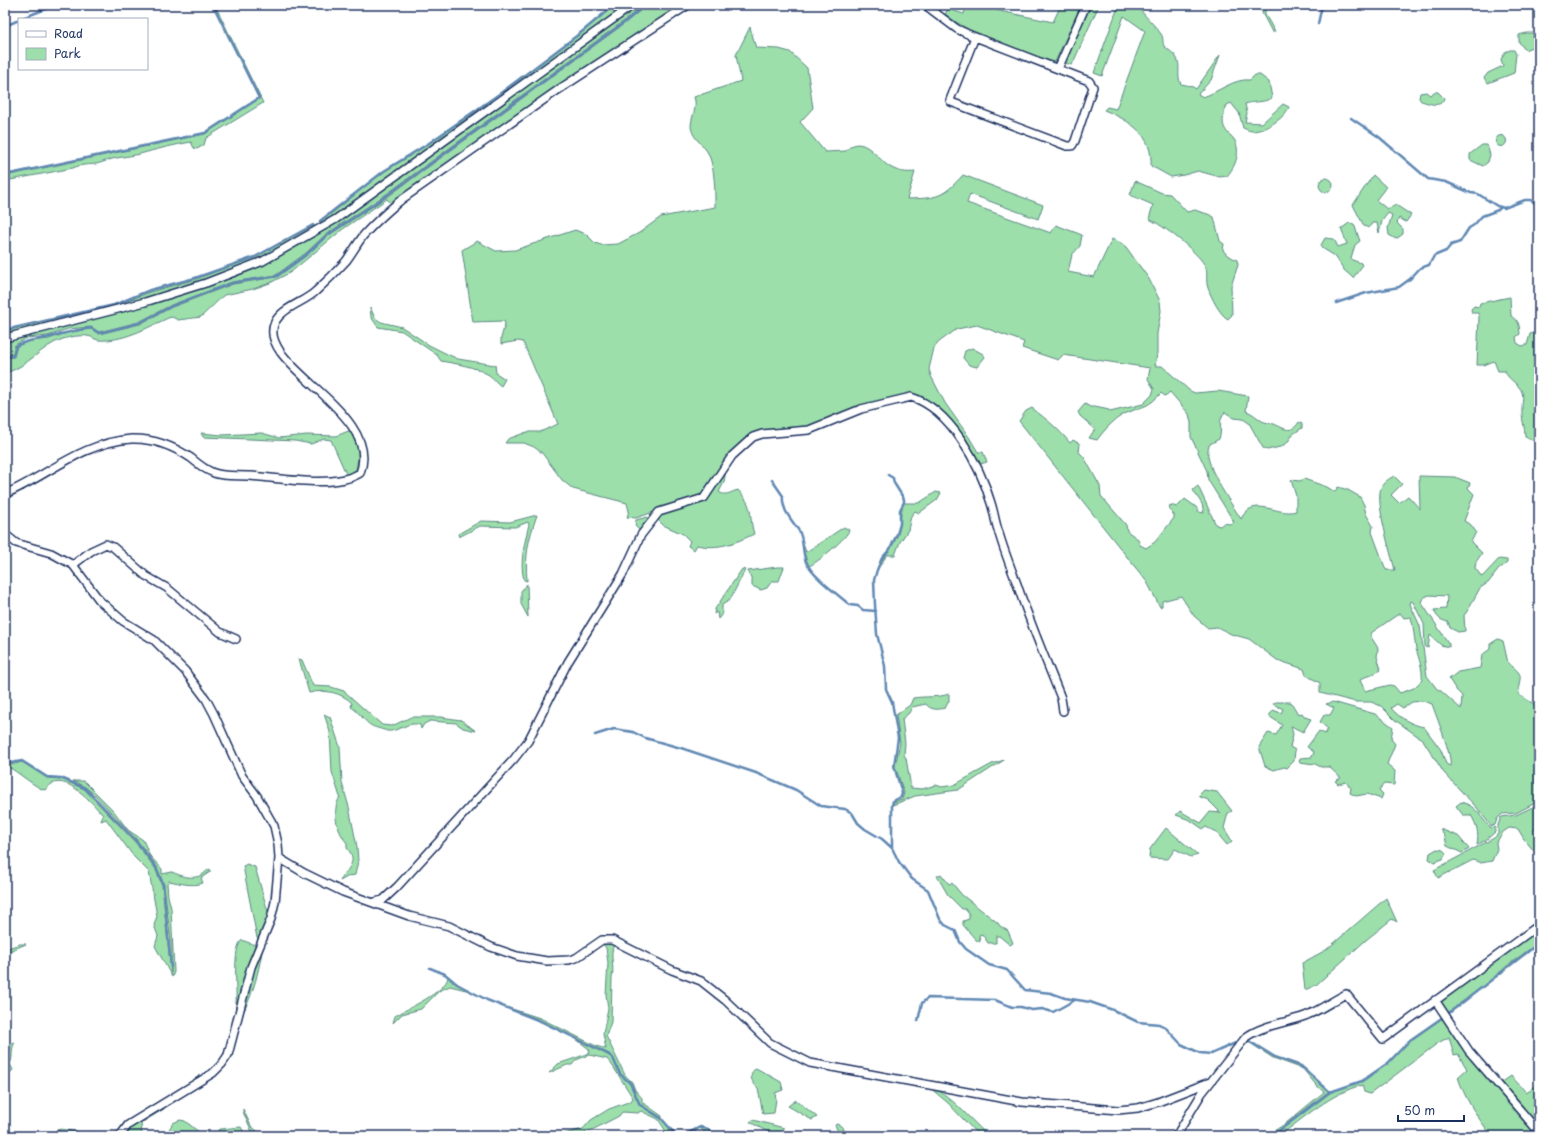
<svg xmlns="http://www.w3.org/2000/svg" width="1544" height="1141" font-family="'Playpen Sans',sans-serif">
  <rect width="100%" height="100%" fill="#fff"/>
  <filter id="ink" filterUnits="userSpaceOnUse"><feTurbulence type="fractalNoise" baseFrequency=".025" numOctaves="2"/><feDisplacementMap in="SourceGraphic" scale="8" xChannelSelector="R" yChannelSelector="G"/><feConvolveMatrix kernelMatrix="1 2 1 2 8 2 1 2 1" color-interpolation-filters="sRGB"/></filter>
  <g filter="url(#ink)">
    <path fill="#9cdfaa" stroke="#5c8784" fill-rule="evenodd" d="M213 5H215L263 103 206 138 204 145 197 149 194 148 191 142C174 145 157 149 140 154 127 157 115 157 103 162 94 166 83 163 73 168L5 181V176L205 134 259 99Z
      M615 5H629L368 193 320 224 319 222C342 208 361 187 384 172 399 162 415 153 430 143 493 98 555 54 615 5Z
      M636 5H643L624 21 388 193 325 235 306 253 276 275 232 282 171 305 139 322 99 332 91 327 68 329 48 336 27 338 15 345 12 355 5 356V339L208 285 319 229 543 73Z
      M647 5H681L550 91 391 203 387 199 343 229 291 272 270 283 253 289 224 295 201 317 178 320 172 317 168 318C147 328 122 342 98 340 94 339 91 336 87 336 80 335 69 337 63 339 41 346 28 367 5 373V358L14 357 17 346 28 341 49 339 69 332 91 329 99 334 140 324 172 307 233 284 277 277 307 255 326 237 390 195 625 23Z
      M966 5H996L995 10 1053 22 1061 5H1081L1055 62C1023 53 970 35 945 14L948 9 964 14Z
      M1091 5H1099L1072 65 1065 63Z
      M1113 5H1137C1144 16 1155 25 1161 34 1164 38 1162 42 1164 46 1168 50 1173 52 1176 57 1182 65 1176 75 1181 84L1191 86 1196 89 1220 55 1211 80 1198 94 1203 97C1218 92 1235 78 1250 80L1255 75H1260L1269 82 1272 98C1264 103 1253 101 1245 104L1247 113 1245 122 1262 123 1283 104 1289 107C1285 118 1265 131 1252 131 1249 131 1246 129 1243 128L1239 113 1231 103 1227 105C1224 112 1221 122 1225 129 1227 134 1233 136 1235 141 1241 153 1235 167 1227 176L1220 177 1198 171 1184 175 1171 177 1151 166C1153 135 1131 121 1104 110L1107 107 1116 109 1145 31 1124 16 1102 76 1094 73 1118 7Z
      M1263 5H1265V14L1275 32H1272L1262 13Z
      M750 27 756 48 779 49 790 52 807 68 813 108 800 122 825 152 846 151C862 131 878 160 890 167 898 172 907 173 915 172L907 199C938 198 942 198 963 175L1043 205 1038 219 970 194 967 203 1051 233 1056 225 1082 235 1080 246 1072 255 1068 272 1094 277 1112 239 1121 243 1126 247 1149 279 1160 301 1161 311 1157 334V354L1155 366H1162L1190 391 1195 393 1218 391 1248 396 1246 411C1253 413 1256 417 1262 421 1266 423 1270 423 1274 424 1284 428 1291 435 1299 422L1302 424V428L1293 434 1287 443 1280 447 1267 450 1263 448 1249 423 1243 419 1234 418 1225 412C1217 420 1223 430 1219 439L1210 444C1199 460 1232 504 1241 519 1253 494 1278 517 1296 511V496L1291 480 1300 481 1304 479 1327 487 1335 492 1338 487 1348 490 1360 497 1364 505 1366 514 1373 526 1372 532 1386 570H1395C1391 554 1375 503 1381 488 1383 482 1389 479 1394 476L1402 484 1391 495 1399 503 1408 496 1420 509 1419 476 1455 477 1470 483 1468 488 1474 494 1464 521 1471 525 1476 532 1471 542 1482 553 1476 562 1475 568 1482 577 1499 559 1507 560V563L1499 569 1488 583 1480 588 1466 613 1464 615 1465 631 1458 632 1450 628 1448 622C1440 620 1437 618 1434 610L1446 609 1447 596 1429 595 1423 598 1421 602 1449 644V647L1441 645 1430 635 1428 648 1425 647 1424 624 1413 602 1411 601 1410 604 1420 626 1427 676 1437 689 1441 691 1461 709 1462 696 1456 690 1449 679 1458 672 1480 668 1482 655 1490 649V644L1498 639 1503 641 1508 663C1528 678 1517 675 1519 695L1539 707V801L1516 813 1502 814 1497 819 1495 825 1491 826 1478 809 1444 773 1423 740 1395 720 1381 706 1371 702H1356L1320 693V683L1306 675 1304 669 1277 660 1249 639 1231 634 1217 627 1208 628 1194 616 1181 596 1162 601V606L1160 607 1147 582 1019 421 1026 411 1032 408C1046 419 1059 429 1070 443L1073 440 1080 444 1079 452 1084 457 1100 486 1101 496 1126 525 1127 531 1138 539 1140 545 1146 548 1155 542 1174 518V515L1169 509 1170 505 1177 507 1185 499 1196 507 1199 512 1204 513 1202 504 1193 490 1198 486 1216 525 1220 526 1224 523 1230 524 1234 522 1208 480 1207 471 1191 437V423L1189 414 1170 392 1165 396 1161 393C1149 407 1144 406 1129 412 1117 416 1104 430 1097 440L1089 438 1095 429 1080 416 1078 412 1085 404 1090 407H1095L1109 410 1110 412 1143 404 1152 395 1154 389 1148 379 1150 368 1063 355 1058 360 1022 348 1024 342 977 325 957 329 939 342 934 348 929 369 931 376 945 403 969 437 978 452H983L987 462 977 465 954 428 912 396 809 429 749 438 704 495 636 518 627 517 629 511 627 503 573 489 562 480 542 453 534 447 524 443H505L508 439 527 432H540L558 424 523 342 518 341 501 344V338L505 324 504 321 473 322 462 250 477 241 496 251 515 250 575 230 586 234 595 243 601 245 618 244 639 233 661 217 715 207C715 190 715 171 709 155 704 144 693 140 691 127 691 116 698 108 694 97L741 81 736 55ZM1400 613 1404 618 1411 617C1414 628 1414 638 1416 649 1419 659 1423 669 1422 680L1414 688 1400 693 1394 686 1390 685 1365 691 1360 680C1367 675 1375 675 1381 669L1377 657 1378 648 1371 637V633ZM1423 701 1432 704C1436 716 1453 757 1450 766L1446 764 1441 750 1424 727C1412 725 1398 717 1391 708L1397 704 1403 708 1412 702Z
      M1526 33H1533L1534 46 1525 50 1519 42V35Z
      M1510 50H1514L1516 54 1514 73 1488 83 1484 78 1488 73 1503 66 1501 59 1505 52Z
      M1426 92 1430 95 1434 92H1438L1444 98C1441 109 1429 103 1421 101L1419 98 1420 93Z
      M1495.5 141a5.5 5.5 0 1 1 11 0a5.5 5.5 0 1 1-11 0Z
      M1482 145H1487L1490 155 1488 162 1483 166 1470 160V154Z
      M1373 175 1386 187 1376 200 1387 209 1396 205 1411 215 1406 222 1399 218 1397 223 1403 229V234L1396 239 1389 235 1388 228 1392 215 1388 213 1382 221 1379 233 1377 223H1372L1369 228 1364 226 1353 205Z
      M1319 185a7 7 0 1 1 14 0a7 7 0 1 1-14 0Z
      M1135 181 1162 193 1170 194 1187 212 1195 210C1202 213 1208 213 1214 217L1220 241 1224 244 1223 250 1227 255 1237 260 1238 265 1231 286 1232 315 1228 319C1220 315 1211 297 1208 288 1205 280 1209 271 1204 264 1196 251 1163 225 1149 219L1153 205 1130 195Z
      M1349 223 1354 224 1360 241 1355 245 1351 258 1352 260 1361 263 1362 266 1353 278 1344 270 1335 256 1322 248 1321 245 1325 238 1334 239 1338 247 1347 244 1341 229Z
      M314 225V228L262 259 206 282 5 337V331L114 306 150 292 196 279 255 257Z
      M1510 297 1511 316C1520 321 1519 325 1520 334L1516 337 1517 343 1522 346 1527 345 1530 334 1535 332 1539 333V444L1525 436C1525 427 1521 418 1522 408 1522 401 1525 394 1519 387 1514 381 1508 379 1505 371H1498L1494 361 1484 365H1477L1479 317 1478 313H1472L1471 309 1474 306 1479 307 1480 303Z
      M370 307 375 318 381 322 402 327 429 345 445 353 458 359 495 365 496 373 505 379 501 386C496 383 494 378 489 375 474 366 457 364 441 361L437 355 402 331 378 327 371 317Z
      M972 348 983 354 985 357 977 367 969 365 963 358 965 351Z
      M351 430 359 452 356 470 347 476 331 440 324 439 311 444 295 441 203 437 201 433 222 435 262 433 279 438 307 435 336 436Z
      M726 470 724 482 719 492C726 497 730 492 738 490 755 508 748 513 754 534 735 543 718 550 697 545L694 550 688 546 690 541 683 534 663 525 655 517 659 514 697 503Z
      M936 492 941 493 937 500 919 513 915 511 911 516 908 530 900 542 895 555H887L877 570C883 556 893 547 898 534 902 523 899 513 904 503H919Z
      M537 515C528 541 525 554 527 581L524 580C519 562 525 542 529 524L528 522 515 527 480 526 459 537 458 534 481 521 510 522Z
      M647 517 648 520 640 531 635 526 636 520Z
      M844 527 849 530C849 536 816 564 809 566L804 553 802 541 806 552Z
      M777 567H784L779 581H772L767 588 761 590 752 586V580L748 571Z
      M742 569 745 570 730 600 722 605V614L718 619 717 612 714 614 715 609Z
      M527 584 528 617 521 604V591Z
      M299 659 302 660 313 686 331 687 344 691 382 725 392 726 411 717H441L461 720 476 731 463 728 456 723 430 721 424 724 421 729 420 725C410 720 396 733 387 731 385 730 373 727 372 726 364 722 360 712 351 707L352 703C341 692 324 689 309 693Z
      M949 694V701L945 708C938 710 930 710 926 704L912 707 909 713 902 719 905 743 904 755 906 758 911 788 922 789 936 785 942 787 954 785 992 764 1004 760 958 790 915 796 893 805 894 802 902 799 904 793 895 766 900 743 896 715 910 705 913 698C925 696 938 698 949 694Z
      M1276 702H1291L1298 714 1302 713 1305 717 1311 719 1303 732 1291 726 1293 734 1290 747 1295 750 1294 761 1287 768 1284 767 1274 770 1265 766 1259 747 1268 733 1276 735 1282 725 1269 716 1273 710 1281 713 1283 709 1273 704Z
      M1333 702 1375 714 1393 727 1391 739 1395 744 1387 764 1395 771 1394 785 1384 784 1379 790 1383 794 1381 799 1367 794 1356 796 1350 793 1351 788 1346 782 1338 784 1335 781 1341 778 1329 767H1321L1315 764 1299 762 1300 758 1312 757 1314 752 1307 747 1319 731 1325 734 1328 729 1320 722 1324 715H1330L1334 708 1326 704Z
      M324 714 330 717 340 747 342 783 349 807 357 847 358 861 355 875 349 876 340 881C347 869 359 862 347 848V843C337 831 331 811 340 797L332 772 330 732Z
      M22 762 47 778 61 779 84 789 135 842 155 868 162 885 171 973V944L164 885 157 867 137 840 95 795 85 787 73 781H83L86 783 113 810 128 830 143 840 150 856 162 869V874L172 872C181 876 192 880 202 875 205 873 207 870 210 869V872L201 878 203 883C192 887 180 883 169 881L167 883 168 896 171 908 174 972 172 977 155 946 158 936 154 925 157 916 149 872 134 857 106 819 101 821 103 815 100 812C89 799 61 768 45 790 39 790 15 770 7 766Z
      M1204 790 1217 792 1232 811 1228 813 1224 828 1232 841 1227 845 1216 832 1206 827 1203 829 1190 820 1176 815 1180 811 1201 823 1210 812 1221 813 1208 800 1198 796Z
      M1461 802C1479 807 1479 817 1491 828L1495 827V832L1486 840 1477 845C1479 832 1477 826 1471 815H1463L1456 806Z
      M1539 804V827L1533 830 1539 845V857L1524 839 1518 829 1509 828 1503 832 1496 843 1497 849 1492 861 1481 863 1473 860 1438 878 1434 870 1494 838 1498 834V825L1501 817 1516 815Z
      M1166 828 1198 855 1191 857 1175 849 1168 859 1149 858 1150 849Z
      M1440 829 1458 836 1469 849 1462 853 1447 846 1445 837Z
      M1437 849 1443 850 1446 853 1443 859 1434 862 1429 859 1430 853Z
      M247 864 255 867 270 919 260 941 257 938 243 866Z
      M941 874 949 884 952 883 962 895 998 923 1000 926 1008 931 1013 943 1010 945 999 936H996V943H988L982 934 979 935 980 942 976 940 963 925V921L969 919V914L965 909H962L948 895 937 876Z
      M1386 898 1397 922 1392 919 1366 940 1316 985 1305 990 1302 963 1326 950Z
      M1539 929V942L1507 966 1484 986 1446 1014 1438 1002Z
      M242 940 257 946 227 1054 217 1066C228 1049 235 1024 236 1003 237 990 232 948 242 940Z
      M264 940C260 966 254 995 240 1018L257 955Z
      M605 942 614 944C609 955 615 967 612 978L611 1022 606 1036 625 1075 632 1082 635 1090 642 1098V1102L662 1116V1118L640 1104 631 1083 620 1074 613 1058 608 1054 540 1020 509 1008 540 1018 596 1046 606 1049 603 1034 608 1008 606 995 608 963 606 948 602 943Z
      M20 944H26L5 953V949Z
      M448 977 452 981 470 991 450 986 439 991 421 1009 402 1014 393 1023 395 1016C408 1008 446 992 448 977Z
      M1444 1017 1539 1136H1488V1131C1476 1115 1464 1097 1458 1077L1467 1069 1458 1054 1454 1055 1449 1037 1438 1043 1370 1094 1364 1092 1362 1085C1331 1093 1304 1118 1279 1136H1273L1330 1092 1362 1081 1388 1063 1410 1041Z
      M576 1039 613 1058 620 1074 630 1084 640 1105 661 1119 675 1134 679 1136 686 1134 700 1127 708 1129 715 1136H709L700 1128 689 1136H669L658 1119 641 1111 638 1113 622 1112 619 1116 594 1129 588 1131 581 1136H556L583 1129 591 1120 609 1109 631 1101 633 1098 612 1065 607 1059 589 1055 576 1060 572 1065H567L549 1073 558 1064 590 1053 589 1049Z
      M5 1040 9 1044 15 1042C10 1051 14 1056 10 1064L13 1070 10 1073H5Z
      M1247 1040 1275 1057 1301 1067 1329 1091 1272 1136H1266L1285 1124 1324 1092 1316 1085 1303 1069 1273 1058 1250 1043H1245Z
      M756 1068 781 1082 783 1090 775 1093 776 1099 774 1113 763 1114 758 1088C751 1082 748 1074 756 1068Z
      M1511 1076 1526 1092 1536 1086 1539 1087V1116L1534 1120 1501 1083Z
      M929 1087C946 1089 974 1124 989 1136H979L948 1103Z
      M796 1100 817 1117 812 1120 788 1106Z
      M165 1105 164 1109 141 1123 142 1136H123L130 1127Z
      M243 1109 251 1126 263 1136H254L243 1112Z
      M180 1120 185 1121 204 1136H173L168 1131 173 1123Z
      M753 1120 784 1128 783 1133 779 1135 764 1130 750 1122Z
      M837 1124 843 1127 846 1136H840L835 1125Z
      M241 1127 246 1136H217L218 1130 221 1129Z
      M61 1129 83 1133 94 1132 103 1136H72L57 1130Z"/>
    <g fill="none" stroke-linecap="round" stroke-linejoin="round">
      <path stroke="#6088b3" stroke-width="2.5" d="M20 19 56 5
        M1318 24 1322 5
        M5 26 19 20
        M1351 118 1379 137 1428 179 1446 182 1471 193 1478 194 1497 206 1504 208 1525 200H1531L1539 206
        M5 175 205 133 259 98 213 5
        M320 221 384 171 429 143 502 92 583 31 614 5
        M1336 303 1366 293 1399 287 1410 279 1420 268 1429 265 1434 256 1446 251 1451 245 1460 242 1469 228 1474 225 1482 216 1498 210 1501 207
        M5 330 114 305 150 290 195 278 255 257 313 225
        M5 357 13 356 16 346C31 338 36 341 50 337 64 333 77 330 91 328L99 333 139 323 172 306 232 283 277 276 307 254 326 236 389 194 625 22 645 5
        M888 475 893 478 894 483 904 499V502L900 510V524L897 534 890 549 882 558 877 570 874 580 875 605 877 634 885 666 886 689 892 702 898 738 894 766 902 793 901 797 893 801 892 805V848L899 862 912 879 928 890 940 919 945 925 955 930 960 942 966 949 989 965 1007 970 1025 990 1051 993 1065 998 1090 1002 1113 1010 1138 1022 1159 1024 1165 1027 1181 1044 1200 1053 1211 1054 1240 1041
        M772 480 783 496C781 510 793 521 799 531 804 540 802 552 806 562 812 576 837 594 850 605L858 606 863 610 876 611
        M595 735 614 729 633 732 645 738 681 748 756 773 796 790 821 806 845 809 852 813 858 823 865 829 882 839 892 848
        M5 764 22 761 47 777 61 778 85 788 136 841 156 867 163 885 171 967
        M430 968 445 974 457 984 487 1000 540 1021 608 1054 613 1058 620 1074 630 1083 640 1105 661 1118 675 1134 679 1135 686 1134 700 1127 708 1129 715 1136
        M1449 1013 1539 943
        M918 1021 922 1003 928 998 995 1000 1012 1007H1021L1032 1010 1042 1009 1053 1012 1075 1000
        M1249 1041 1275 1057 1301 1066 1330 1092
        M1272 1136 1330 1092 1362 1081 1388 1063 1410 1040 1443 1017"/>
      <g stroke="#1b2f5e" stroke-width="10">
        <path id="minor" d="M925 5 957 29 970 35 1089 81 1093 87 1075 141 1072 146H1067L951 102 950 100 975 37
          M1058 69 1086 5
          M5 338 145 302 206 283 263 261 336 219 633 5
          M5 494C49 475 81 443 131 439 154 438 173 446 191 458 198 464 205 470 214 473 224 477 239 475 250 476 279 478 335 489 360 473 384 411 254 365 275 322 283 307 305 302 316 291 326 282 337 271 346 261 352 253 357 244 363 236 375 222 387 212 401 200L558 90 688 5
          M5 534 16 543 51 553 73 565 100 601 123 621 154 640 185 671 206 699 214 714 242 776 257 796 274 826 278 844 279 858 275 902 271 919 251 967 228 1055 222 1064 213 1073 128 1125 120 1136
          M73 565 91 551 106 544 113 547 146 576 167 588 220 632 236 639
          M279 858 304 873 343 892 409 916 449 926 491 947 517 956 547 961 569 960 576 958 602 940H612L672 970 701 981 725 1000 770 1043 810 1063 1022 1102 1118 1110 1138 1108 1158 1102 1210 1082
          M375 902 383 900 397 887 514 759 528 741 568 662 623 574 641 535 659 512 704 498 732 456 753 437 762 434 809 430 861 409 911 397C951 409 980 466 991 503 994 512 995 521 998 530 1003 548 1010 566 1017 584 1030 623 1046 660 1061 698L1063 711
          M1435 1000 1469 1051 1539 1132
          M1176 1136 1202 1093 1246 1037C1263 1025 1285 1023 1305 1016 1319 1011 1332 1001 1346 994L1383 1039 1539 925"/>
      </g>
      <use href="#minor" stroke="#fff" stroke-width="7"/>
    </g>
  </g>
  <rect width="1544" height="1141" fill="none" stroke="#fff" stroke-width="20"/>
  <rect x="10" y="10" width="1524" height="1121" fill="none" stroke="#1b2f5e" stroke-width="1.5" filter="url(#ink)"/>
  <rect x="18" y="18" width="130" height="52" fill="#ffffff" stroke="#a4acbf"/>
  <rect x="26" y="31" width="20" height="6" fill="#ffffff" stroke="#a4acbf"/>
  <text x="54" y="38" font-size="12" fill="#1b2f5e">Road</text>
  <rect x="26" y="48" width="20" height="12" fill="#9cdfaa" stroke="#a4acbf"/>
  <text x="54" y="58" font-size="12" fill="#1b2f5e">Park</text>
  <path d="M1398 1115v6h66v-6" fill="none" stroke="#1b2f5e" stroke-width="2"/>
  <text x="1404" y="1115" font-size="12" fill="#1b2f5e" stroke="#ffffff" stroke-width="3" paint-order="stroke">50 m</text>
</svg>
